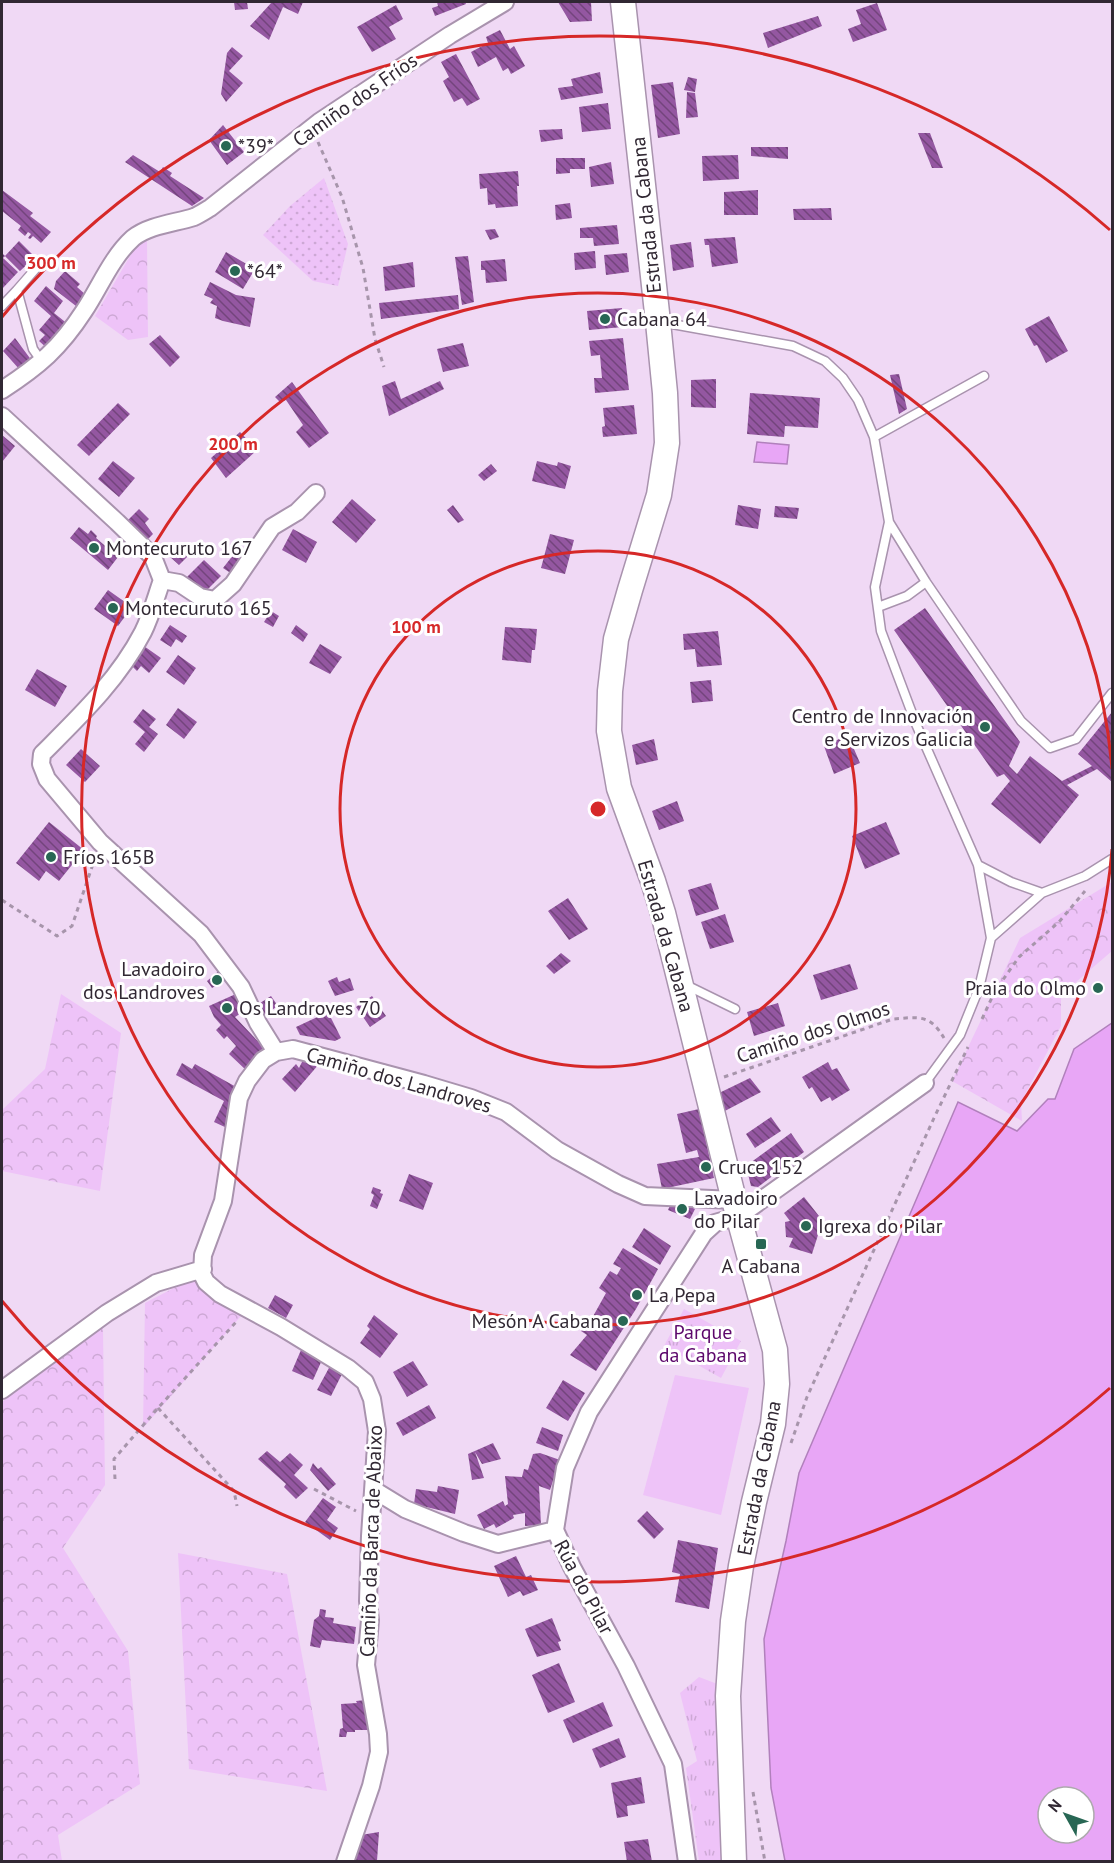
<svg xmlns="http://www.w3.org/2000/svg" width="1114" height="1863" font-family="'PT Sans',sans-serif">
  <defs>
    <pattern id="grass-dots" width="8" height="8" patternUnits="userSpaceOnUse" patternTransform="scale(1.5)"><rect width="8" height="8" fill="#eec3f8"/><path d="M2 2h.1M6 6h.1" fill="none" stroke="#cda8d5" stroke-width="1.8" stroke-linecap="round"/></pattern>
    <pattern id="forest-crowns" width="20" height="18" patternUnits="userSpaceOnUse" patternTransform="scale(1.5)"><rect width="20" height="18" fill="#eec3f8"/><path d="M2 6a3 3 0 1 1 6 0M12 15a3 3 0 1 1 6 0" fill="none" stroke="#cda8d5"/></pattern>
    <pattern id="park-tufts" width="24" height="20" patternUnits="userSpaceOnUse" patternTransform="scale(1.5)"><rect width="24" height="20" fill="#eec3f8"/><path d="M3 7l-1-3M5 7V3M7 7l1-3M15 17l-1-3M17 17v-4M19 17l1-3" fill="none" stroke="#cda8d5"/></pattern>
    <pattern id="building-back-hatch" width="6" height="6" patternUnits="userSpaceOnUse" patternTransform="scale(1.5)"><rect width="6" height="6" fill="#9457a1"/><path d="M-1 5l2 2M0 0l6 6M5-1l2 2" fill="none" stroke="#73447c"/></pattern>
  </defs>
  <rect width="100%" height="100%" fill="#f0d9f5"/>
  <path fill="url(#grass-dots)" d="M324 178 348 244 338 286 313 281 263 235 290 206Z"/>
  <path fill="url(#forest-crowns)" d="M147 238 148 337 128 340 95 316 133 251Z
    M1112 882V951L1061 995V1026L1021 1102 1022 1121 952 1081 1020 938Z
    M61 994 121 1033 100 1191 2 1171V1110L45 1069Z
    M193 1278 241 1316 143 1428 145 1303Z
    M103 1328 105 1485 63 1548 128 1651 140 1784 58 1835 62 1861H2V1402Z
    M178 1553 287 1574 327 1791 189 1769Z"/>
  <path fill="url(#park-tufts)" d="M684 1309 741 1341 721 1378 664 1346Z
    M699 1677 720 1685 725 1861H699L686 1768 697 1761 680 1693Z"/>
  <path fill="#eec3f8" d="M675 1375 749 1388 721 1515 643 1495Z"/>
  <path fill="#e8a6f6" stroke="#b180bc" stroke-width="1.5" fill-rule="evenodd" d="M757 442 789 445 787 464 754 462Z
    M1112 1023V1861H785L771 1788 764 1639 786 1541 799 1473 958 1102 1017 1131 1048 1099H1055L1074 1049ZM1048 1797H1084V1833H1048Z"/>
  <path fill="url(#building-back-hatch)" d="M234 2H247L248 9 235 10Z
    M272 2H303L298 14 283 7 269 40 250 26Z
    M437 2H465L466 4 435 16 432 8 438 6Z
    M558 2H591L592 21 570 22Z
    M877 3 887 30 853 42 848 29 861 24 856 10Z
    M396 5 403 19 389 27 396 39 372 52 357 27Z
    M818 16 822 26 768 48 763 33Z
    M500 30 510 49 514 46 525 66 511 74 508 68 503 71 496 57 478 67 471 52 488 43 486 37Z
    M232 47 243 56 229 71 243 83 226 102 221 94 227 53Z
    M456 54 480 99 467 106 462 98 454 102 443 81 449 77 441 62Z
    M600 72 603 93 561 100 558 88 573 86 571 79Z
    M688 77 697 79 695 92 684 90Z
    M673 82 680 134 658 138 651 85Z
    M687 92 695 93 698 117 686 118Z
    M608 103 611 129 582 132 579 107Z
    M223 125 244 152 227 165 209 140Z
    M562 129 563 139 541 142 539 130Z
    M918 133H930L943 168H932Z
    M751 147H788V159L751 156Z
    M133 155 160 172 163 167 172 173 170 176 204 198 192 206 125 162Z
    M738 155 739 179 703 181 702 156Z
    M556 158H585V169H570V173L556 174Z
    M611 162 614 184 591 187 589 167Z
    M518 171 519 186H517L518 206 496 208 495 204 488 205 487 188 480 189 479 174Z
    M2 190 33 213 30 216 51 232 41 243 33 236 30 239 28 238 31 234 28 232 25 236 18 230 21 226 2 211Z
    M758 190V215H724V192Z
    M570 203 572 218 556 220 555 205Z
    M831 208 832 220H794L793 209Z
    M617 225 619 244 594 246 593 238H580V228Z
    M495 229 499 237 490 240 485 230Z
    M735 237 738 263 712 267 709 245H705L704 239Z
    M19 241 35 257 20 271 5 256Z
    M691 242 694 267 673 271 670 245Z
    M595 251 596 268 575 270 574 253Z
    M226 252 255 269 243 289 215 272Z
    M2 253 5 256 3 258 18 272 2 289Z
    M627 253 629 272 606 275 604 255Z
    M468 256 474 302 462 305 455 257Z
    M505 259 507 281 486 283 485 270H481V261Z
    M413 262 415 287 385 291 383 267Z
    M65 271 80 284 77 287 86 295 76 306 54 289 56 281Z
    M210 282 236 295 255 298 250 327 223 321 215 318 217 306 210 303 213 299 204 295Z
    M46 286 63 301 54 313 69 325 48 349 39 341 45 335 39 330 51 316 34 301Z
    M458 295 459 309 381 319 379 303Z
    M622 308 623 327 589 330 587 311Z
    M1049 316 1068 351 1046 363 1037 345 1034 346 1025 329Z
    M160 335 180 357 170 367 149 344Z
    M15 338 32 361 20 370 3 351Z
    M623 338 629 390 595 393 594 378H602L601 367 600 355 591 356 589 341Z
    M463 343 469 366 443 372 437 349Z
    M899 374 907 409 899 414 890 375Z
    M716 379V408L691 407V380Z
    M395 381 401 399 440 381 444 389 389 416 382 386Z
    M292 382 329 433 309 448 296 432 303 425 286 400 280 402 275 397Z
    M750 393 820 398 818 428 785 426 784 437 747 434Z
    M118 403 130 414 89 456 77 445Z
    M634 405 637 434 603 437 602 427 605 426 603 408Z
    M240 432 257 450 226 478 211 458Z
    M2 435 15 446 2 462Z
    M113 461 135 478 119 497 98 479Z
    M537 461 557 466 558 462 571 466 565 489 532 481Z
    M491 464 497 471 484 481 478 475Z
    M352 499 376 520 356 543 332 522Z
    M453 505 464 520 458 523 447 510Z
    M738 505 761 509 758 529 735 525Z
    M775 506 799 508 797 519 774 517Z
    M139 509 149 519 145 523 153 534 148 539 128 520Z
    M79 527 88 534 91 530 97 536 96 538 118 557 108 570 70 538Z
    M293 529 317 542 306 563 282 550Z
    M550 534 574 540 565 574 541 568Z
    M179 546 189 555 179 565 169 556Z
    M234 554 242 560 232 574 223 568Z
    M204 560 221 576 204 593 187 577Z
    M108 590 132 607 118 626 94 609Z
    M925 608 1020 742 1009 766 1017 774 1030 756 1062 781 1092 766 1078 754 1112 712V782L1097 769 1067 785 1079 795 1040 844 991 804 1010 781 1004 774 997 777 894 630Z
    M271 611 279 616 273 627 264 622Z
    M170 625 187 636 182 643 176 639 171 647 160 640Z
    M296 625 308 634 303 642 291 633Z
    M505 627 537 629 535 650H532L531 663 502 660Z
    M718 631 722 665 697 667 695 649 684 650 683 634Z
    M141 644 161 658 149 673 141 666 137 671 130 664Z
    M320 644 342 657 330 674 309 663Z
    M178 655 196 668 184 685 166 672Z
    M37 669 67 686 55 707 25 690Z
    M711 680 713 701 692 703 690 682Z
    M178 708 197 722 184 739 166 725Z
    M143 709 156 719 149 727 158 734 144 752 135 744 145 732 133 722Z
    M848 735 860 763 834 774 824 746Z
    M654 739 658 760 636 765 632 745Z
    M81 749 100 766 85 782 66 765Z
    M677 801 684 821 659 830 652 811Z
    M49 822 84 850 59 881 46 871 39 881 16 863Z
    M886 822 900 854 865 869 852 836Z
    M711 883 719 909 696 916 688 890Z
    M568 898 588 929 569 940 548 911Z
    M725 914 734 942 710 949 701 922Z
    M561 953 571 961 554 974 546 966Z
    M850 964 858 989 821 1000 813 975Z
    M220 970 227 979 212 988 207 981Z
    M337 977 339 982 350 978 354 990 335 996 328 981Z
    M238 993 246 1010 235 1017 267 1051 247 1071 229 1054 236 1046 227 1036 224 1039 216 1030 221 1025 214 1017 209 1006Z
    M271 996 278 1006 264 1015 257 1005Z
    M372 996 386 1016 370 1027 356 1007Z
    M778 1003 785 1026 754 1036 747 1012Z
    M328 1012 341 1038 335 1041 300 1035 296 1027Z
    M303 1060 319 1064 295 1092 282 1079 296 1064 299 1068Z
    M828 1062 832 1070 837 1068 850 1090 832 1101 830 1097 821 1102 812 1087 809 1089 802 1077Z
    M182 1063 192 1069 195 1064 238 1088 227 1128 214 1122 224 1101 176 1075Z
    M750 1078 761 1092 723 1112 717 1094Z
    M699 1109 714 1178 662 1189 657 1164 699 1157 697 1150 686 1153 677 1114Z
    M771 1117 781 1131 755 1148 746 1134Z
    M791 1133 804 1152 758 1187 751 1186 746 1166Z
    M409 1174 433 1183 423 1210 399 1201Z
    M373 1187 381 1190 380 1193 383 1194 377 1209 370 1206 374 1195 371 1193Z
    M804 1197 830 1230 818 1235 812 1254 789 1247 793 1238 786 1237 785 1222 790 1221 784 1213Z
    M673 1199 695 1209 690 1219 668 1210Z
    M644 1228 671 1246 660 1265 632 1247Z
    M623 1248 658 1269 636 1309 596 1371 570 1355 587 1335 581 1331 589 1319 591 1320 606 1293 599 1288 610 1271 617 1275 621 1268 613 1264Z
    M275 1295 293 1305 286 1318 268 1308Z
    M374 1315 398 1334 380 1358 360 1343 370 1329 367 1326Z
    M301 1350 322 1360 313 1380 292 1371Z
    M413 1361 428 1385 407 1397 393 1372Z
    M330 1366 342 1374 331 1396 317 1390Z
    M563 1380 585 1393 568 1421 546 1408Z
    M429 1405 436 1418 403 1436 396 1423Z
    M542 1427 563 1435 558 1451 536 1443Z
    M493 1443 501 1459 482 1464 475 1452 484 1478 472 1480 468 1454Z
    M267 1451 280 1462 290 1453 303 1465 294 1475 308 1488 296 1499 284 1487 286 1484 258 1459Z
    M540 1453 560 1460 550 1490 539 1486 541 1525 525 1526V1513L513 1515 514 1518 496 1528 494 1524 484 1529 477 1515 503 1501 505 1506 508 1504 505 1476 522 1477 524 1469 528 1470 533 1454Z
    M313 1463 318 1469 321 1467 336 1484 328 1491 310 1470Z
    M438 1486 459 1490 455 1514 414 1504 416 1489 437 1492Z
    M323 1498 336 1507 327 1520 338 1528 330 1540 305 1522Z
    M647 1511 664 1529 654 1539 637 1521Z
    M678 1540 718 1548 709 1609 675 1602 680 1574 672 1572Z
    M516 1556 526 1577 531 1575 538 1590 523 1596 520 1591 508 1597 494 1566Z
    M320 1609 326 1610 325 1617 334 1618 333 1623 356 1627 354 1644 322 1640 320 1648 310 1646 314 1620 319 1616Z
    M552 1618 561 1641 558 1642 561 1650 537 1657 525 1629Z
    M559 1663 575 1702 548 1713 532 1675Z
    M366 1700 369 1730H355V1732H347L346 1737H339L340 1729 343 1728 341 1704 357 1703 356 1701Z
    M603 1702 613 1726 573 1743 563 1720Z
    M619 1738 626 1757 600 1768 592 1749Z
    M641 1777 645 1803 627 1806 628 1816 617 1818 611 1783Z
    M379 1832 377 1861 353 1862 361 1835Z
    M648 1839 652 1862H627L624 1842Z"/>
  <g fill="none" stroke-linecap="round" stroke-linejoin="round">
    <g stroke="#a993ae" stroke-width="11">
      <path id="lane" d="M38 266 17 290 33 349 42 362
        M2 306 17 290
        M661 322 793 346 825 361 843 378 858 400 874 437 889 522 875 587 881 631 916 724 978 865 991 938 979 988 960 1035 925 1083
        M874 437 984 376
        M889 522 926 582 1021 721 1050 748 1076 739 1112 693
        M878 607 907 596 926 582
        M978 865 1011 882 1042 893
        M991 938 1042 893 1085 876 1112 859
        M686 985 735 1009"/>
    </g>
    <g stroke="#a993ae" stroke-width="20">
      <path id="street" d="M2 390C39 366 60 348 84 311 100 287 111 258 133 238 149 225 175 223 194 217 199 215 205 211 210 208L319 122 450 35 505 2
        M2 416 117 522 153 557 162 580C156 597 151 616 143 632 118 680 80 716 42 754L41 764 47 779 100 842 201 934 241 987 258 1023 276 1052
        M162 580 179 583 200 597 215 600 233 584 272 527 297 512 316 493
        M2 1390 107 1313 156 1283 203 1269
        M374 1490 405 1509 464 1533 498 1544 555 1530
        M345 1862 371 1786 379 1752 378 1734 366 1665 370 1620 368 1601 370 1536 377 1431 372 1399 365 1382 348 1368 281 1327 220 1294 206 1282 202 1274 203 1255 223 1201 239 1098 247 1081 263 1060 276 1052 293 1049 424 1084 471 1098 506 1112 557 1150 618 1184 645 1196 734 1200
        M687 1862 673 1764 626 1666 572 1567 555 1530 565 1468 589 1412 704 1233 715 1223 739 1216 925 1083"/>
    </g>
    <g stroke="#a993ae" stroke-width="27">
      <path id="secondary" d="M623 2 658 322 665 393 667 443 659 495 630 590 616 639 610 691 609 731 619 788 653 881 663 913 734 1200 775 1350 777 1384 773 1424 754 1502 741 1566 733 1621 728 1696 734 1862"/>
    </g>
    <path stroke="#a795ab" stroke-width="3" stroke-dasharray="4.5 4.5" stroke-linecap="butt" d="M318 142 342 197 363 268 375 339 384 367
      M2 900 57 936 72 926 95 858
      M982 1019 995 991 1019 957 1059 922 1085 891
      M724 1077 893 1019C919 1017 930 1014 944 1038
      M158 1408 234 1491 237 1506
      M791 1443 807 1397 934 1118 968 1047
      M115 1479 114 1459 158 1408 237 1321
      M314 1489 356 1511
      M753 1792 765 1862"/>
    <use href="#lane" stroke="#fff" stroke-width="8"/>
    <use href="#street" stroke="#fff" stroke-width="16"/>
    <use href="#secondary" stroke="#fff" stroke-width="24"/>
  </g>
  <g fill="none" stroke="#d62828" stroke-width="3">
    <circle cx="598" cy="809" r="258"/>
    <path d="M1112 849A516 516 0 1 1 1112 769"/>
    <path d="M1110 1388A773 773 0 0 1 2 1301M2 317A773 773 0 0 1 1110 230"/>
  </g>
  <g fill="#286754" stroke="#fff" stroke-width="2">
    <circle cx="226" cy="146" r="6"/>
    <circle cx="235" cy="271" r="6"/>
    <circle cx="605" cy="319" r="6"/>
    <circle cx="94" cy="548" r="6"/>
    <circle cx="113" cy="608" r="6"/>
    <circle cx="985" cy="727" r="6"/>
    <circle cx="51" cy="857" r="6"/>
    <circle cx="217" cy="980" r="6"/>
    <circle cx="1098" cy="988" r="6"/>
    <circle cx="227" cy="1008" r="6"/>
    <circle cx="706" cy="1167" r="6"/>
    <circle cx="682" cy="1209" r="6"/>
    <circle cx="806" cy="1226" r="6"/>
    <rect x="755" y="1238" width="12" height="12" rx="3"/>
    <circle cx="637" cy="1295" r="6"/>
    <circle cx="623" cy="1321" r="6"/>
  </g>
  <g text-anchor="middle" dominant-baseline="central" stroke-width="6" stroke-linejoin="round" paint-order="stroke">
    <g font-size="20" fill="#312833" stroke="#fff">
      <text transform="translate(355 100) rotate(-35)">Camiño dos Fríos</text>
      <text transform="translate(646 215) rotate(-96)">Estrada da Cabana</text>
      <text transform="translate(666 936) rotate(74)">Estrada da Cabana</text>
      <text transform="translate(813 1032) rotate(-18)">Camiño dos Olmos</text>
      <text transform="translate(399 1080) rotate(16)">Camiño dos Landroves</text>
      <text transform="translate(759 1478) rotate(-79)">Estrada da Cabana</text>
      <text transform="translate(371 1541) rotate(-88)">Camiño da Barca de Abaixo</text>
      <text transform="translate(584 1587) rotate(62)">Rúa do Pilar</text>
    </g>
    <g font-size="20" fill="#312833" stroke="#fff" text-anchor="start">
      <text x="238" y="146">*39*</text>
      <text x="247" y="271">*64*</text>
      <text x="617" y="319">Cabana 64</text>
      <text x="106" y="548">Montecuruto 167</text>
      <text x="125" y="608">Montecuruto 165</text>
      <text x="973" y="716" text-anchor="end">Centro de Innovación<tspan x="973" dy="23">e Servizos Galicia</tspan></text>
      <text x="63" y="857">Fríos 165B</text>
      <text x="205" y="969" text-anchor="end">Lavadoiro<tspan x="205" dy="23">dos Landroves</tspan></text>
      <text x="1086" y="988" text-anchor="end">Praia do Olmo</text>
      <text x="239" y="1008">Os Landroves 70</text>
      <text x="718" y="1167">Cruce 152</text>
      <text x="694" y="1198">Lavadoiro<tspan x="694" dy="23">do Pilar</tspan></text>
      <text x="818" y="1226">Igrexa do Pilar</text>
      <text x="761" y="1266" text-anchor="middle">A Cabana</text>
      <text x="649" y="1295">La Pepa</text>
      <text x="611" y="1321" text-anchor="end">Mesón A Cabana</text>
    </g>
    <g font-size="20" fill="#5c076b" stroke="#fff">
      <text x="703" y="1332">Parque<tspan x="703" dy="23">da Cabana</tspan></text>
    </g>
  </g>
  <circle cx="598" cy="809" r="9" fill="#d62828" stroke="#fff" stroke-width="3"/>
  <g font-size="18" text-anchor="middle" font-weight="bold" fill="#d62828" stroke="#fff" stroke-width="6" stroke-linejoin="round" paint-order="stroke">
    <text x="51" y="269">300 m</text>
    <text x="233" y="450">200 m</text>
    <text x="416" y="633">100 m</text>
  </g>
  <rect width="1114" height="1863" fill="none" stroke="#312833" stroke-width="6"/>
  <g transform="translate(1066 1815) rotate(310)"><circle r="28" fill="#ffffff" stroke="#ada9ad" stroke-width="1.5"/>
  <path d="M0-4.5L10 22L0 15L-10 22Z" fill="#286754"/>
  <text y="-9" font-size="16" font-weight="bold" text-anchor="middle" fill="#312833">N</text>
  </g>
</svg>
